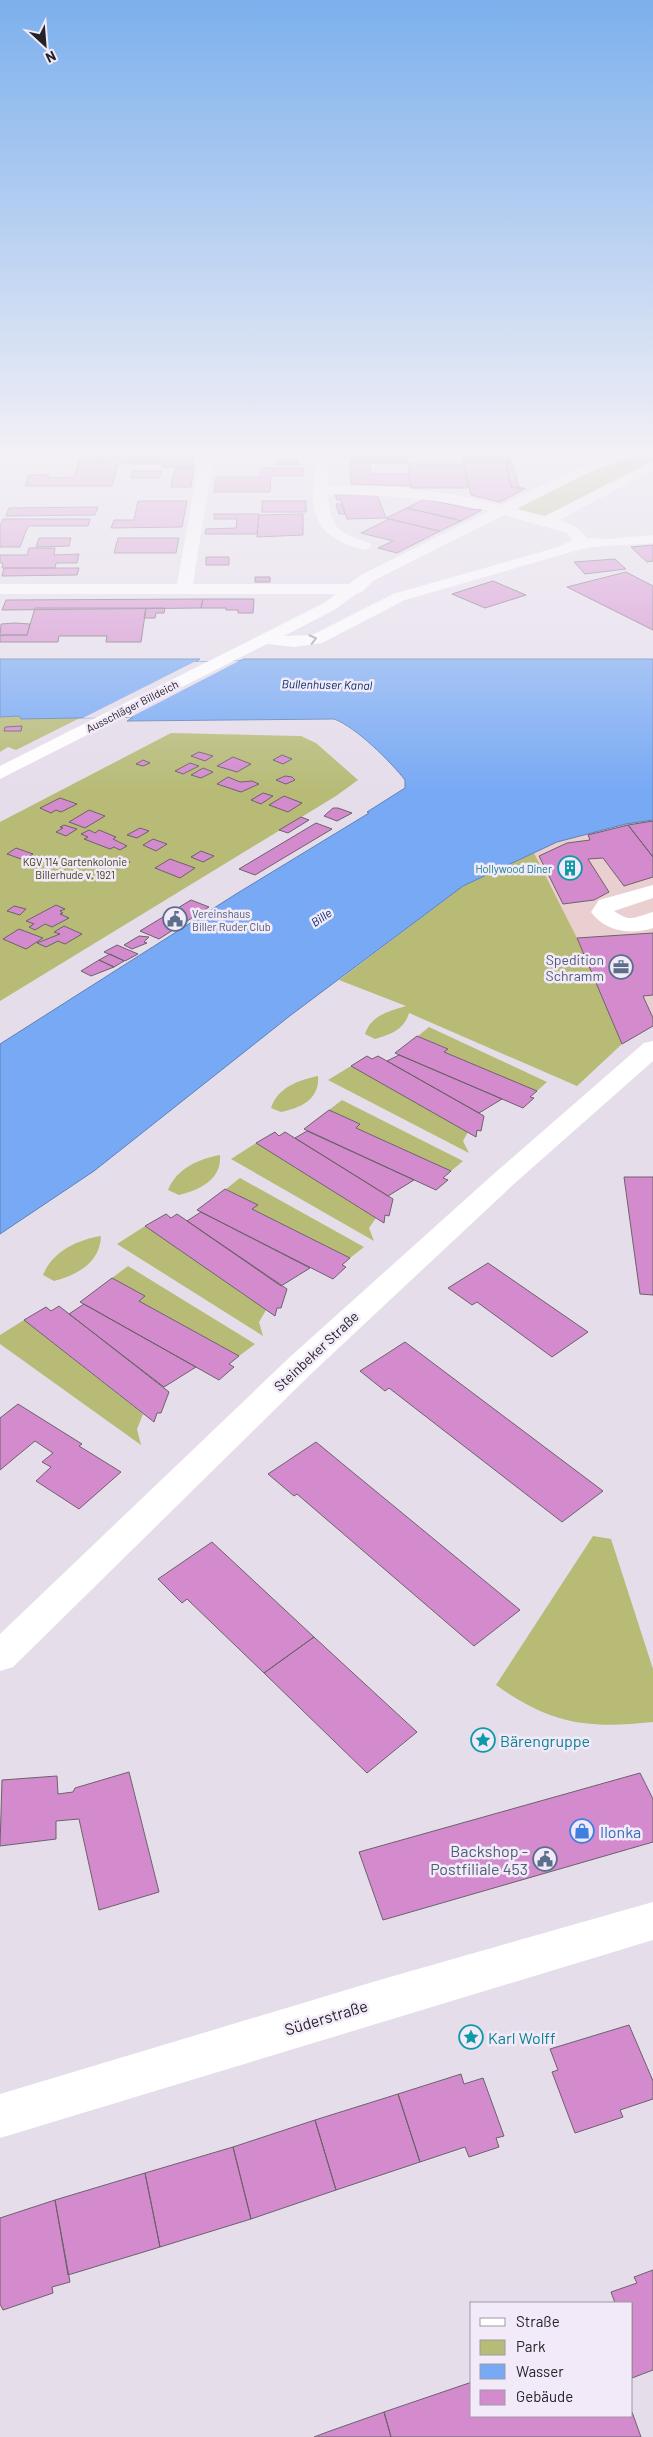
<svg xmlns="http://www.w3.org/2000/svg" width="653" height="2437" font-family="Barlow,sans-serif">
  <rect width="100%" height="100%" fill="#e5ddea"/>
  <path fill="#eacfd1" d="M653 820V1026L622 1044 577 938 534 853 557 842 626 824Z"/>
  <path fill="#b7bb76" d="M617 459H653V462L547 516H541L515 508Z
    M19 716 22 718 82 717 16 750 8 747 0 752V717Z
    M171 733 301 736 316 743 358 780 336 796 0 1001V822Z
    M534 853 577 938 622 1044 577 1086 409 1013C404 1030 391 1034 375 1039L365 1034C371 1015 390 1011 406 1006L339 980 463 886Z
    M429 1027 547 1082 537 1091 444 1052 448 1049 418 1036Z
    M351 1066 468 1132 463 1141 469 1153 328 1080Z
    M318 1076C320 1099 301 1108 281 1112L271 1108C278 1087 299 1080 318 1076Z
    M342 1100 463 1161 451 1171 356 1128 360 1124 329 1110Z
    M256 1143 376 1218 369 1228 374 1241 231 1159Z
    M220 1155C222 1180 199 1190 179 1195L168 1190C177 1168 199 1159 220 1155Z
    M240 1178 364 1247 350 1258 252 1209 257 1205 226 1189Z
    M145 1226 266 1310 259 1322 263 1336 117 1244Z
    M101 1236C100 1263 77 1275 54 1281L43 1275C53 1251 77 1240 101 1236Z
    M128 1266 255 1344 239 1356 139 1301 144 1296 112 1278Z
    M24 1320 143 1414 137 1429 141 1445 0 1344V1335Z
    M593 1536 611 1539 653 1669V1722C587 1729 551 1724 496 1685Z"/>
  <path fill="#77a9f4" stroke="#5e81b6" d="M0 659H200L196 662 239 661 244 659H653V820L626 824 557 842 463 886 291 1015 94 1171 0 1234V1044L236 894 369 813 367 812 405 788V780C391 762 356 727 334 719L127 721 133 717 21 719 19 716 0 717Z"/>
  <path fill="#e5ddea" d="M239 661 131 717 83 718 194 662Z"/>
  <path fill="#d38bce" stroke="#6c626b" d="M120 456 112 486H25L29 475H49L47 478 74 477 81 457Z
    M122 457H194L193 467H161L162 464H121Z
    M349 457H407L408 463H350Z
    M462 457H509L511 463H464Z
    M277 460H297L298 465H277Z
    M350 463H370L371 474H409L411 486 351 484Z
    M464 463H506L511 487 523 490 500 502 471 495Z
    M506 463H512L519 487 526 489 511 487Z
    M408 464H463L468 488H411Z
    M175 468H194L191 487H171Z
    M261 468H303V476H271L270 492H214L216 477H260Z
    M133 471H161L159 478H131Z
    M377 494 386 518 347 519 341 500H337L335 495Z
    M425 499 471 509 482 510 461 521 407 508Z
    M138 501H187L182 527 111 528 114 520H134Z
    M262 501H306V512H262Z
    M336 504H342L345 514H339Z
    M98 507 95 515 6 516 9 508Z
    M407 508 452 518 461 521 440 531 386 518Z
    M214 514H259L257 534H205L206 529 236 528 237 519H214Z
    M303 514V535L257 537 259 515Z
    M3 519H90L88 526H28L20 547H0V526Z
    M389 519 430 529 440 531 397 553 378 548 393 541 361 533Z
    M39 538H71L69 546 36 547Z
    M118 538H179L176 553H114Z
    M653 545V561L647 562 631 547Z
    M29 548H55L54 555 79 554 77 563H56L55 568H2L3 563H0V555H27Z
    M206 557H229V565H206Z
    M615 559 626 569 585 574 574 562Z
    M4 568H79L77 575 2 576Z
    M626 572 653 586V630L567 587Z
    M255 577H270V582H255Z
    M493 581 526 595 485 608 452 594Z
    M203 599H254L253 613H238V610H226V608H201Z
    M203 599 201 608 2 610 6 600Z
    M35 608H146L141 642H106L107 636H59L58 642H0V636L5 635H27Z
    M146 608H165L164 613H156L155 618H144Z
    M1 624 15 623 30 624 27 635H0Z
    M22 726 21 731H4L5 727Z
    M199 752 213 756 205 761 191 756Z
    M282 755 292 759 283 764 273 760Z
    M233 757 251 764 237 772 217 766Z
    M143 760 150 763 143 766 136 764Z
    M190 763 199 766 183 774 175 771Z
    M203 768 213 772 201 778 191 775Z
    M285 776 292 777 295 780 286 784 276 780Z
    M228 777 240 782 252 781 259 784 241 792 217 784Z
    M263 793 273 796 261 804 251 800Z
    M284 796 302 803 288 812 269 805Z
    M60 798 77 804 61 812 56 810 51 813 40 808Z
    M333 808H338L352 813 337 821 324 816Z
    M89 810 105 816 85 828 69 822Z
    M301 817 309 820 288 833 279 830Z
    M653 821V857L628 825Z
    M316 823 332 829 255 875 239 869Z
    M64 825 77 829 66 836 56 832 63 828 60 827Z
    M628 825 653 857V877L624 886 603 858 588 859 609 892 594 900 563 904 539 856 567 843 590 840 588 835Z
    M140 828 149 831 137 838 127 835Z
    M89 830 95 833 99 830 116 837 113 839 127 846 120 850 114 847 110 849 84 839 88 837 81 834Z
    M153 839 167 844 156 851 143 845Z
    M16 848 33 854 24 860 7 854Z
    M201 851 214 856 203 862 191 857Z
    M118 857 130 862 118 869 107 864Z
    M170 859 195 868 180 878 155 868Z
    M191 900 209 907 159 939 140 931Z
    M56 905 65 909 60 911 63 913 60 914 69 918 52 927 45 924 35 930 29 927 34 924 26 921Z
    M14 906 26 909 20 915 7 911Z
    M64 926 82 934 65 944 58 941 46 947 37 943 60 934 54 932Z
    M19 929 43 938 26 949 3 939Z
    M653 933V995L643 996 653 1018V1026L622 1044 577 938Z
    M139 936 149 937 144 942 147 943 132 949 124 945Z
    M117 945 138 954 125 961 104 952Z
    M110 954 124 961 114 967 99 960Z
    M99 960 114 967 91 976 81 971Z
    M417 1036 448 1049 444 1052 537 1091 530 1097 534 1098 523 1108 395 1053Z
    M399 1055 502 1099 479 1113 387 1061Z
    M367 1056 372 1059 378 1056 484 1116 481 1131 477 1130 476 1137 351 1066Z
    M329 1110 360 1124 356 1128 451 1171 443 1178 448 1180 436 1190 304 1129Z
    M307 1131 414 1180 388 1196 295 1138Z
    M275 1132 279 1136 285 1132 393 1199 389 1216 385 1215 384 1223 256 1143Z
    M624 1177H653V1295L640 1294Z
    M225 1189 258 1205 252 1209 350 1258 342 1265 346 1267 333 1279 197 1210Z
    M201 1212 310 1268 281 1286 187 1221Z
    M166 1214 171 1218 177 1214 287 1289 281 1308H277L275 1316 145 1226Z
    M488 1263 588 1332 552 1357 477 1302 472 1305 448 1288Z
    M112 1278 145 1296 139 1301 239 1356 229 1364 234 1367 219 1380 80 1302Z
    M84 1304 196 1367 164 1387 69 1314Z
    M59 1306 169 1392 161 1413H157L154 1422 24 1320 46 1307 51 1311Z
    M405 1342 603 1491 562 1522 389 1388 385 1391 360 1371Z
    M18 1404 82 1444 79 1446 121 1472 79 1509 36 1481 51 1467 42 1462 53 1453 35 1441 0 1470V1418Z
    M316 1442 520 1610 474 1646 297 1494 294 1496 268 1474Z
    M212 1542 314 1637 264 1673 187 1599 182 1603 158 1579Z
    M314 1637 417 1732 367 1773 264 1673Z
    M129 1772 159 1892 99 1910 79 1819 56 1821V1839L0 1846 2 1780 57 1776 58 1794 73 1792 75 1788Z
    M640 1773 653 1799V1842L383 1920 359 1852Z
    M629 2025 653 2081V2099L620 2110 623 2117 575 2133 552 2072 558 2070 550 2049Z
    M461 2074 464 2084 483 2078 504 2136 496 2138 499 2147 469 2157 465 2147 420 2162 398 2094Z
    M398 2094 420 2162 336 2190 315 2120Z
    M315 2120 336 2190 251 2219 233 2147Z
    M233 2147 251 2219 160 2247 145 2173Z
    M145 2173 160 2247 68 2275 55 2200Z
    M55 2200 70 2282 52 2287 53 2293 3 2310 0 2304V2218Z
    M653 2270V2370L632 2378V2303H615L611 2292 637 2283 634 2277Z
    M472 2382V2416H632V2412L641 2437H391L384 2412Z
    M384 2412 391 2437H314L330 2431Z"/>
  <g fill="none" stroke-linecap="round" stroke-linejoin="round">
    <path fill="#fff" fill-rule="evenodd" d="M201 451H214L193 584H349L361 575 489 511C435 498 383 495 328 494 330 529 339 533 370 543L372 546 365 550C304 535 312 504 315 451H328L327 486 396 487 457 495 501 505 589 463 559 454 558 451H578L598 456 600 459 622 451H640L639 454 592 471 516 509 545 516 653 461V470L559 520 577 527 587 538 608 539 653 535V543C626 546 592 544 568 553L405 600 322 643 294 647 267 644 0 779V766L324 603 336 594H0V584H177ZM504 515 567 533 573 540 558 547 393 594 312 635 284 636 336 609 356 594 362 592 373 581Z
      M653 885V898L614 911C631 923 635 917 653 912V928C632 935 605 932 591 912L599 900Z
      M653 1041V1061L515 1183 313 1372 13 1667 0 1671V1634L291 1356 497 1171 644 1043Z
      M653 1902V1940L0 2138V2094L376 1981Z"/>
  </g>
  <defs><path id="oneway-chevron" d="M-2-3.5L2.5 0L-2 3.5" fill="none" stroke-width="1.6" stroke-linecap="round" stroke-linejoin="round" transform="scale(1.25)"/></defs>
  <use stroke="#9d9c9e" href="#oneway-chevron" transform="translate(313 639) rotate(-14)"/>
  <linearGradient id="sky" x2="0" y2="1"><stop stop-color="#7bb0ed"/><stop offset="0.57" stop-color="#f3f0f6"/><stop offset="1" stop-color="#f3f0f6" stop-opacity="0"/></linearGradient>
  <rect width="653" height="792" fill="url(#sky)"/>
  <defs>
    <g id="building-ring" transform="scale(1.25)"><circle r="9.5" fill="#f2eaf8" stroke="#0f9aa8" stroke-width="1.5"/><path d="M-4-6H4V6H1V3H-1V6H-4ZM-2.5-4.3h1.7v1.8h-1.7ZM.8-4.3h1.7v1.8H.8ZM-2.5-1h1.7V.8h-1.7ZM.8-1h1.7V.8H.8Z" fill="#0f9aa8"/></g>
    <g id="civic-ring" transform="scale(1.25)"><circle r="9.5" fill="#f2eaf8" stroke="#5c6f8a" stroke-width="1.5"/><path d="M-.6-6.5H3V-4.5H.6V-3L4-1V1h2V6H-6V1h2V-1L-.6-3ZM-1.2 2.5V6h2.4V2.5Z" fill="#5c6f8a"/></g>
    <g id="office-ring" transform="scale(1.25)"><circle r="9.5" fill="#f2eaf8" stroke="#5c6f8a" stroke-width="1.5"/><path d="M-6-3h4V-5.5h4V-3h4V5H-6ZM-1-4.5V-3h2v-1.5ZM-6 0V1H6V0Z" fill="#5c6f8a"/></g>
    <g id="sight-ring" transform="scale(1.25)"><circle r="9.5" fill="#f2eaf8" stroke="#0f9aa8" stroke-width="1.5"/><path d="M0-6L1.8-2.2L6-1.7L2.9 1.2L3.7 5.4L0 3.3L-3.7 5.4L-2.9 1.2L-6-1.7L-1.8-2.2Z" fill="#0f9aa8"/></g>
    <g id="shop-ring" transform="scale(1.25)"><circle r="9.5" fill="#f2eaf8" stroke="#3f7fe0" stroke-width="1.5"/><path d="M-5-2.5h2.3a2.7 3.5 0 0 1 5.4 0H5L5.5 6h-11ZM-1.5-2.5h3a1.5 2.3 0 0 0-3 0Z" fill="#3f7fe0"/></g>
  </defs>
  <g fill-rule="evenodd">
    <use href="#building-ring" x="570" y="868"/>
    <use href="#civic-ring" x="175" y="919"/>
    <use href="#office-ring" x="621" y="967"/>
    <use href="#sight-ring" x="483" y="1740"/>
    <use href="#shop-ring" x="582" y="1831"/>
    <use href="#civic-ring" x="545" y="1859"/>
    <use href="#sight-ring" x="471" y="2037"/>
  </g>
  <g text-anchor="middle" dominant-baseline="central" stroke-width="5" stroke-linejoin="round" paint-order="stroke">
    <g font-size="11" fill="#252327" stroke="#f2eaf8">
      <text transform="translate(132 706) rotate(-27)">Ausschläger Billdeich</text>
    </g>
    <g font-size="11" fill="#3e4016" stroke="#f2eaf8">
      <text x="75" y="861">KGV 114 Gartenkolonie<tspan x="75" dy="13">Billerhude v. 1921</tspan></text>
    </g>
    <g font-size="11" fill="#0d838f" stroke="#f2eaf8" text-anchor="end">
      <text x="552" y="868">Hollywood Diner</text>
    </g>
    <g font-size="11" fill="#4e5e75" stroke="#f2eaf8" text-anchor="start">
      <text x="192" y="913">Vereinshaus<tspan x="192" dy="13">Biller Ruder Club</tspan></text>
    </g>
    <g font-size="12" font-style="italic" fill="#002d6d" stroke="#f2eaf8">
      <text transform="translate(327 684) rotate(1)">Bullenhuser Kanal</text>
      <text transform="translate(321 917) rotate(-34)">Bille</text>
    </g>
    <g font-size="14" fill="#4e5e75" stroke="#f2eaf8" text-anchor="end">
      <text x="604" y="959">Spedition<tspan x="604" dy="16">Schramm</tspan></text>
    </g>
    <g font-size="14" fill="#252327" stroke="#f2eaf8">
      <text transform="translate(316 1351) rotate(-43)">Steinbeker Straße</text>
    </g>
    <g font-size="16" fill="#0d838f" stroke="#f2eaf8" text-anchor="start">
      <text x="500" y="1740">Bärengruppe</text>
      <text x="488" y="2037">Karl Wolff</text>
    </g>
    <g font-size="16" fill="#366cbe" stroke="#f2eaf8" text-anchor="start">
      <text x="600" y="1831">Ilonka</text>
    </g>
    <g font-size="16" fill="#4e5e75" stroke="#f2eaf8" text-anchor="end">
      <text x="528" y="1850">Backshop -<tspan x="528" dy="18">Postfiliale 453</tspan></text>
    </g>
    <g font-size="16" fill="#252327" stroke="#f2eaf8">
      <text transform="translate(326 2017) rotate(-17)">Süderstraße</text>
    </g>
  </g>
  <rect x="470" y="2302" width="162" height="115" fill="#f2eaf8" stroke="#a09aa4"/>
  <rect x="480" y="2318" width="25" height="8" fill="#ffffff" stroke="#a09aa4"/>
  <text x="516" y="2327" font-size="15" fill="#252327">Straße</text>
  <rect x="480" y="2340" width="25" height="15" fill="#b7bb76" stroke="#a09aa4"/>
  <text x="516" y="2352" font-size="15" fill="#252327">Park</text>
  <rect x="480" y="2364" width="25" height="15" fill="#77a9f4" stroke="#a09aa4"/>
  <text x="516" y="2377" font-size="15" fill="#252327">Wasser</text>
  <rect x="480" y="2390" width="25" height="15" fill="#d38bce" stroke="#a09aa4"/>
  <text x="516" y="2402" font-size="15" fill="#252327">Gebäude</text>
  <g transform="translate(45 45) rotate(154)" stroke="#f2eaf8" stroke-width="4" paint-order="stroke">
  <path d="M0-4L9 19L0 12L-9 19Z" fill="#252327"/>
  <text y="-8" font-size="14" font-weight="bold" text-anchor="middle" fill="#252327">N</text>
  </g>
</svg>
